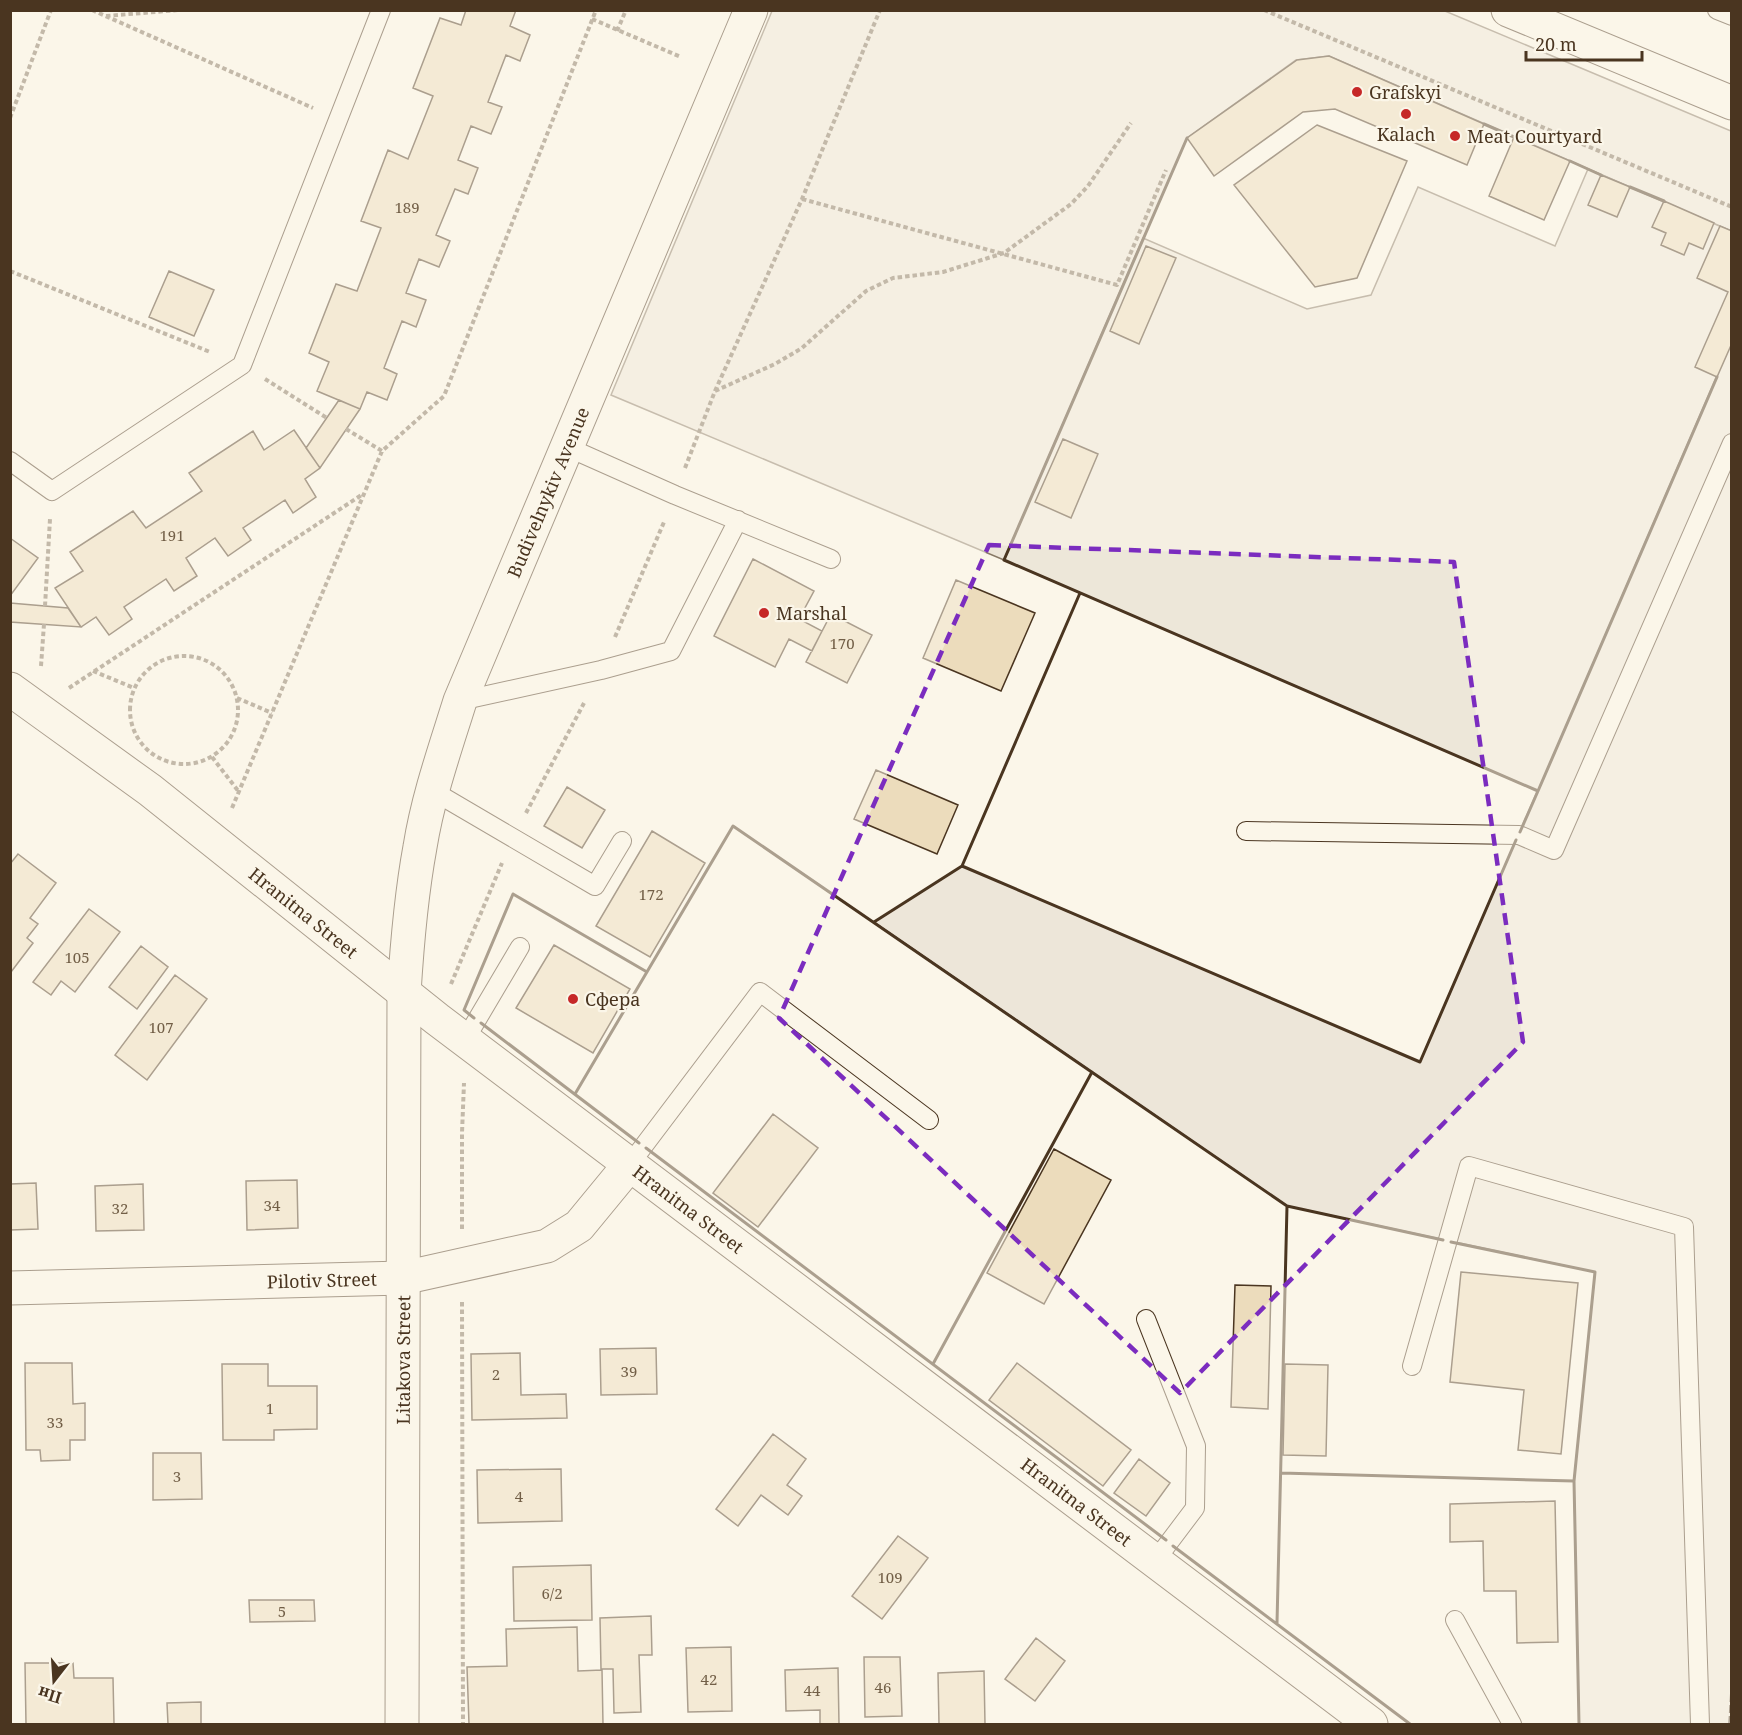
<svg xmlns="http://www.w3.org/2000/svg" width="1742" height="1735" font-family="'Noto Serif',serif">
  <rect width="100%" height="100%" fill="#fbf6e9"/>
  <path fill="#ede6d9" stroke="#887966" stroke-width="1.5" d="M772 11H1445L1731 131V231L1329 56 1296 60 1187 138 1004 560 611 395Z
    M1731 343V1724H1579L1574 1481 1595 1272 1287 1206 874 922 962 866 1420 1062Z"/>
  <path fill="#ede7d9" stroke="#887966" stroke-width="1.5" d="M1588 169 1731 231V343L1538 791 1004 560 1143 238 1307 309 1371 295 1418 187 1555 246Z"/>
  <path fill="#ecdcbc" stroke="#4a3520" stroke-width="1.5" d="M466 10H516L510 26 530 35 520 61 506 55 488 102 502 107 491 134 471 126 458 160 478 168 468 194 455 189 436 235 450 241 439 267 419 259 406 293 426 300 416 327 402 321 384 368 397 374 387 400 367 392 360 409 317 391 329 362 309 353 336 284 357 291 381 228 361 221 388 150 408 159 433 96 413 88 440 18 461 25Z
    M1329 56 1484 124 1467 165 1335 109 1303 112 1214 176 1187 138 1297 60Z
    M1317 125 1407 161 1357 278 1315 287 1234 185Z
    M1514 137 1570 161 1544 220 1489 196Z
    M1601 175 1630 187 1617 217 1588 205Z
    M1664 201 1714 223 1703 249 1689 243 1684 255 1661 245 1666 233 1652 227Z
    M1720 226 1732 231V343L1717 377 1695 367 1728 292 1697 278Z
    M1146 246 1176 258 1139 344 1110 331Z
    M169 271 214 290 194 336 149 317Z
    M339 400 360 409 320 468 306 448Z
    M294 430 320 468 305 479 316 497 293 513 285 500 243 528 251 540 228 556 215 538 186 558 197 576 174 591 166 579 124 607 132 619 109 635 96 617 81 627 55 588 83 571 70 552 133 511 146 528 202 491 189 473 253 431 264 450Z
    M1063 439 1098 454 1071 518 1035 502Z
    M10 538 38 558 10 596Z
    M753 559 814 591 799 619 822 631 812 651 789 639 775 667 714 636Z
    M956 580 1035 613 1001 691 923 658Z
    M10 603 68 608 81 627 10 622Z
    M831 614 872 635 847 683 806 662Z
    M876 770 958 805 937 854 854 819Z
    M567 787 605 810 582 848 544 826Z
    M652 831 705 863 650 957 596 926Z
    M18 854 56 883 30 918 38 924 27 938 33 943 11 972 10 864Z
    M89 909 120 932 75 992 61 981 51 995 33 982Z
    M554 945 630 989 593 1053 516 1008Z
    M141 946 168 967 137 1009 109 987Z
    M175 975 207 999 147 1080 115 1055Z
    M773 1114 818 1148 758 1227 713 1193Z
    M1054 1149 1111 1180 1044 1304 987 1273Z
    M297 1180 298 1228 247 1230 246 1181Z
    M36 1183 38 1229 10 1230V1184Z
    M143 1184 144 1230 96 1231 95 1186Z
    M1461 1272 1578 1283 1561 1454 1518 1450 1524 1390 1450 1382Z
    M1235 1285 1271 1286 1268 1409 1231 1407Z
    M656 1348 657 1394 601 1395 600 1349Z
    M520 1353 521 1395 566 1394 567 1418 472 1420 471 1354Z
    M25 1363H72L73 1404 85 1403V1440H70V1460L41 1461 40 1450H26Z
    M1017 1363 1131 1450 1103 1486 989 1400Z
    M222 1364H268V1386H317V1429L274 1430V1440H223Z
    M1285 1364 1328 1365 1326 1456 1283 1455Z
    M773 1434 806 1459 787 1485 802 1496 788 1515 761 1495 738 1526 716 1509Z
    M153 1453H201L202 1499 153 1500Z
    M1139 1459 1170 1483 1146 1516 1114 1493Z
    M561 1469 562 1521 478 1523 477 1470Z
    M1555 1501 1558 1642 1517 1643 1516 1591H1484L1483 1541 1450 1542V1504Z
    M898 1536 928 1558 882 1619 852 1596Z
    M591 1565 592 1620 514 1621 513 1567Z
    M249 1600H314L315 1621 250 1622Z
    M651 1616 652 1655H639L641 1712 614 1713 613 1669H601L600 1618Z
    M577 1627 578 1671 602 1670 603 1724H469L467 1667 507 1666 506 1629Z
    M1036 1638 1065 1661 1035 1701 1005 1679Z
    M731 1647 732 1711 688 1712 686 1648Z
    M864 1657H900L902 1716 865 1717Z
    M25 1663H73L74 1678H113L114 1724H26Z
    M838 1668 839 1724H820V1710L786 1711 785 1670Z
    M984 1671 985 1724H939L938 1673Z
    M201 1702V1724H168L167 1703Z"/>
  <g fill="none" stroke-linecap="round" stroke-linejoin="round">
    <g stroke="#4a3520" stroke-width="20">
      <path id="service" d="M1717 10 1732 16
        M567 447 675 495 831 559
        M10 461 52 491 242 365 381 10
        M460 701 601 670 671 651 738 520
        M433 791 595 886 622 841
        M1246 831 1519 835 1554 850 1732 443
        M465 1040 520 947
        M630 1164 760 992 929 1120
        M1146 1319 1196 1446 1195 1508 1155 1561
        M1412 1366 1469 1166 1684 1227 1700 1724
        M1455 1620 1512 1724"/>
    </g>
    <g stroke="#4a3520" stroke-width="35">
      <g id="minor">
        <path id="s1" d="M10 689 150 790 437 1019 1371 1724"/>
        <path id="s2" d="M10 1288 403 1278 547 1246 579 1226 630 1164"/>
      </g>
    </g>
    <g stroke="#4a3520" stroke-width="35">
      <path id="tertiary" d="M1508 10 1732 103"/>
    </g>
    <g stroke="#4a3520" stroke-width="35">
      <g id="secondary">
        <path id="s3" d="M402 1724 404 993C407 944 411 896 420 847 428 797 445 749 460 701L751 10"/>
      </g>
    </g>
    <path stroke="#7f6f5c" stroke-width="4" stroke-dasharray="4.5 3" stroke-linecap="butt" d="M92 10 313 108
      M1264 10 1732 207
      M106 16 178 10
      M592 19 681 57
      M617 31 626 10
      M10 118 51 10
      M802 199 1117 285 1166 170
      M10 271 210 352
      M265 379 327 418
      M715 391 775 364 802 348 866 291 893 278 943 272 1004 253 1071 204 1088 186 1131 123
      M346 429 382 451
      M685 468 715 391 802 199 880 10
      M45 606 50 519
      M615 637 664 522
      M130 710a54 54 0 1 1 108 0a54 54 0 1 1-108 0Z
      M41 666 44 624
      M93 671 134 688
      M69 688 363 494
      M237 698 272 713
      M212 757 239 792
      M232 808 382 451 444 396 596 10
      M526 813 584 703
      M451 984 502 863
      M462 1229V1133L464 1083
      M462 1302 463 1724"/>
    <use href="#service" stroke="#fbf6e9" stroke-width="18"/>
    <use href="#minor" stroke="#fbf6e9" stroke-width="33"/>
    <use href="#tertiary" stroke="#fbf6e9" stroke-width="33"/>
    <use href="#secondary" stroke="#fbf6e9" stroke-width="33"/>
    <path stroke="#4a3520" stroke-width="1.5" stroke-dasharray="8 3" stroke-linecap="butt" d="M1729 1724 1732 1672"/>
    <path stroke="#4a3520" stroke-width="3" d="M1484 124 1514 137
      M1187 138 1004 560 1538 791 1717 377
      M1570 161 1601 175
      M1630 187 1664 201
      M1080 593 962 866 1420 1062 1516 840
      M1520 832 1538 791
      M874 922 962 866
      M474 1018 464 1010 513 894 647 972
      M481 1023 639 1143
      M575 1094 733 826 1287 1206 1443 1240
      M646 1148 1166 1540
      M1451 1242 1595 1272 1574 1481 1579 1724
      M933 1364 1092 1072
      M1281 1473 1574 1481
      M1173 1546 1410 1724
      M1277 1623 1287 1206"/>
  </g>
  <path d="M0 0H1742V1735H0ZM989 545 1454 562 1523 1042 1180 1393 779 1018Z" fill="#fbf6e9" fill-opacity=".55" fill-rule="evenodd"/>
  <path fill="none" stroke="#7b2cbf" stroke-width="4.5" stroke-dasharray="12 8" stroke-linejoin="round" d="M989 545 1454 562 1523 1042 1180 1393 779 1018Z"/>
  <g fill="#c62828" stroke="#fbf6e9" stroke-width="2">
    <circle cx="1357" cy="92" r="6"/>
    <circle cx="1406" cy="114" r="6"/>
    <circle cx="1455" cy="136" r="6"/>
    <circle cx="764" cy="613" r="6"/>
    <circle cx="573" cy="999" r="6"/>
  </g>
  <g text-anchor="middle" dominant-baseline="central" stroke-width="4.5" stroke-linejoin="round" paint-order="stroke">
    <g font-size="15" fill="#725f47">
      <text x="407" y="207">189</text>
      <text x="172" y="535">191</text>
      <text x="842" y="643">170</text>
      <text x="651" y="894">172</text>
      <text x="77" y="957">105</text>
      <text x="161" y="1027">107</text>
      <text x="272" y="1205">34</text>
      <text x="120" y="1208">32</text>
      <text x="629" y="1371">39</text>
      <text x="496" y="1374">2</text>
      <text x="270" y="1408">1</text>
      <text x="55" y="1422">33</text>
      <text x="177" y="1476">3</text>
      <text x="519" y="1496">4</text>
      <text x="890" y="1577">109</text>
      <text x="552" y="1593">6/2</text>
      <text x="282" y="1611">5</text>
      <text x="709" y="1679">42</text>
      <text x="883" y="1687">46</text>
      <text x="812" y="1690">44</text>
    </g>
    <g font-size="18" fill="#4a3520" stroke="#fbf6e9" text-anchor="start">
      <text x="1369" y="92">Grafskyi</text>
      <text x="1406" y="134" text-anchor="middle">Kalach</text>
      <text x="1467" y="136">Meat Courtyard</text>
      <text x="776" y="613">Marshal</text>
      <text x="585" y="999">Сфера</text>
    </g>
    <g font-size="18" fill="#4a3520" stroke="#fbf6e9">
      <text stroke="none"><textPath href="#s3" startOffset="1256">Budivelnykiv Avenue</textPath></text>
      <text stroke="none"><textPath href="#s1" startOffset="369">Hranitna Street</textPath></text>
      <text stroke="none"><textPath href="#s1" startOffset="855">Hranitna Street</textPath></text>
      <text stroke="none"><textPath href="#s2" startOffset="312">Pilotiv Street</textPath></text>
      <text stroke="none"><textPath href="#s3" startOffset="364">Litakova Street</textPath></text>
      <text stroke="none"><textPath href="#s1" startOffset="1341">Hranitna Street</textPath></text>
    </g>
  </g>
  <rect width="1742" height="1735" fill="none" stroke="#4a3520" stroke-width="24"/>
  <g transform="translate(54 1681) rotate(197)" stroke="#fbf6e9" stroke-width="4.5" paint-order="stroke">
  <path d="M0-4.5L10 22L0 15L-10 22Z" fill="#4a3520"/>
  <text y="-9" font-size="16" font-weight="bold" text-anchor="middle" fill="#4a3520">Пн</text>
  </g>
  <path d="M1526 51v9h116v-9" fill="none" stroke="#4a3520" stroke-width="3"/>
  <text x="1535" y="51" font-size="18" fill="#4a3520" stroke="#fbf6e9" stroke-width="4.5" paint-order="stroke">20 m</text>
</svg>
